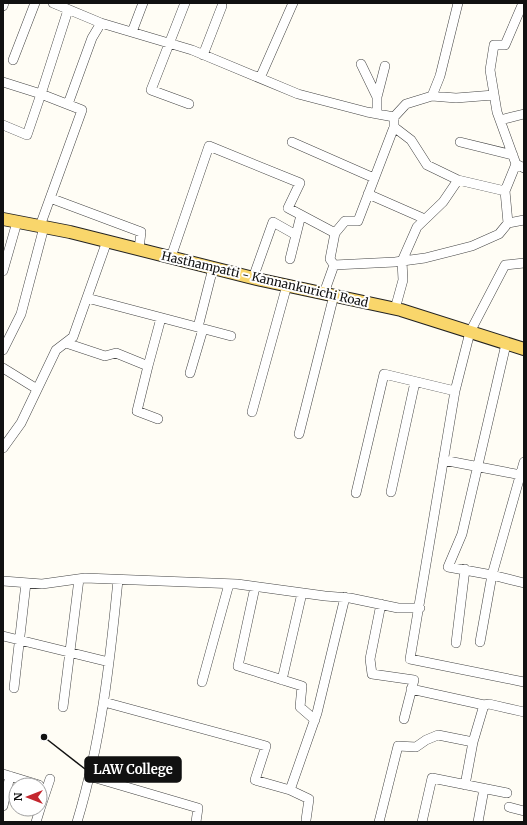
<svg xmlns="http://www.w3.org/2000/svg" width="527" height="825" font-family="Merriweather,serif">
  <rect width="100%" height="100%" fill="#fffdf5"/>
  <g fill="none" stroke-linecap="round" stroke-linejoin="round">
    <g stroke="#444" stroke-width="10">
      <path id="minor" d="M53 3 101 23 192 50 298 94 367 112 394 117 406 104 432 96 440 76 458 3
        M185 3 151 90 189 104
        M523 3 505 45H494L490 70 497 112 516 164 524 168
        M3 6 4 3
        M132 32 143 3
        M203 55 222 6
        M13 60 35 3
        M361 64 377 97V114
        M260 78 293 3
        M3 82 41 94 68 10
        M432 96 456 98 494 95
        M377 97 385 66
        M68 104 92 38 101 23
        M394 117V127L411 140 427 165 458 180 443 202 417 227 402 261 403 280 395 309
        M500 120 524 114
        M3 125 27 135 41 94 82 110 40 226
        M292 142 374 178
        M460 142 513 155
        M458 180 505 191
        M368 194 425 219
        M50 198 141 232 139 249
        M508 223 505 191 516 164
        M171 257 209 146 300 183 288 208 335 233
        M290 259 301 215
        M524 263 505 265 470 332 455 391 410 659 524 682
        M334 265 330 259 335 233 345 221H358L394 127
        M3 271 17 222
        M253 278 273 222 296 235
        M324 293 334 265 395 262 425 258 472 246 499 234 508 223 524 220
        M87 298 231 336
        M198 327 213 268
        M66 343 105 356 116 353 148 366 137 411 158 419
        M3 350 21 314 44 227
        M148 366 161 318
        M3 368 37 389
        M190 373 203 329
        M252 412 287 285
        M299 434 334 295
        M3 448 21 423 56 350 73 337 107 241
        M443 460 521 475
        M524 462 492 575 524 583
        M391 492 415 382
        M356 493 384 374 455 391
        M3 581 42 584 85 578 237 584 325 596 350 598 398 608H420
        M255 587 238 666 302 686 300 707 315 720
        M381 604 370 659 372 674 414 680 404 719
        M3 636 109 662
        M480 642 492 575 448 567 462 534 506 344
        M456 643 465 569
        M282 680 302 593
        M202 682 229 584
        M14 688 26 583
        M411 689 484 705
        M104 702 266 746 255 780 290 790
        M63 707 79 579
        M3 774 39 785
        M89 776 198 808 196 822
        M465 785 473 742
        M3 806 10 776
        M509 807 524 811
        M40 809 50 779
        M306 820 309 799 290 790 317 713 345 597
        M36 822 40 809
        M77 822C101 743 110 661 118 580
        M379 822 398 746 416 747 426 740 438 735 473 742 484 705 489 704 524 712
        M422 822 432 778 507 793
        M478 822 484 789"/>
    </g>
    <g stroke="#222" stroke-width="14">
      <path id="major" d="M3 219 70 232 261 280 401 310 524 349"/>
    </g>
    <use href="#minor" stroke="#fff" stroke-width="9"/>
    <use href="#major" stroke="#f9d66b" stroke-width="12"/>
  </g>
  <g text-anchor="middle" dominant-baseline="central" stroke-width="4" stroke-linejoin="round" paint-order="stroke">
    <g font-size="12" fill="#111" stroke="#fff">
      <text transform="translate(265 279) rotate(13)">Hasthampatti - Kannankurichi Road</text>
    </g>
  </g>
  <path fill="none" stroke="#111" stroke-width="1.5" d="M44 737L85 769"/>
  <circle fill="#111" stroke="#fff" stroke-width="1.5" cx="44" cy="737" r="4"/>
  <rect fill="#111" stroke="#111" stroke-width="1.5" x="85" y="757" width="96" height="25" rx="4"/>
  <g font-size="13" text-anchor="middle" font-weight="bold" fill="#fff">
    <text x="133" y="774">LAW College</text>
  </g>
  <rect width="527" height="825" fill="none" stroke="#111111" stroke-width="8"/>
  <g transform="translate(28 797) rotate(270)"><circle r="19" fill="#ffffff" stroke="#a0a0a0"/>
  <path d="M0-3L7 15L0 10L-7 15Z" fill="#c4262e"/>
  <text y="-6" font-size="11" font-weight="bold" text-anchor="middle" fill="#111111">N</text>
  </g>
</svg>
